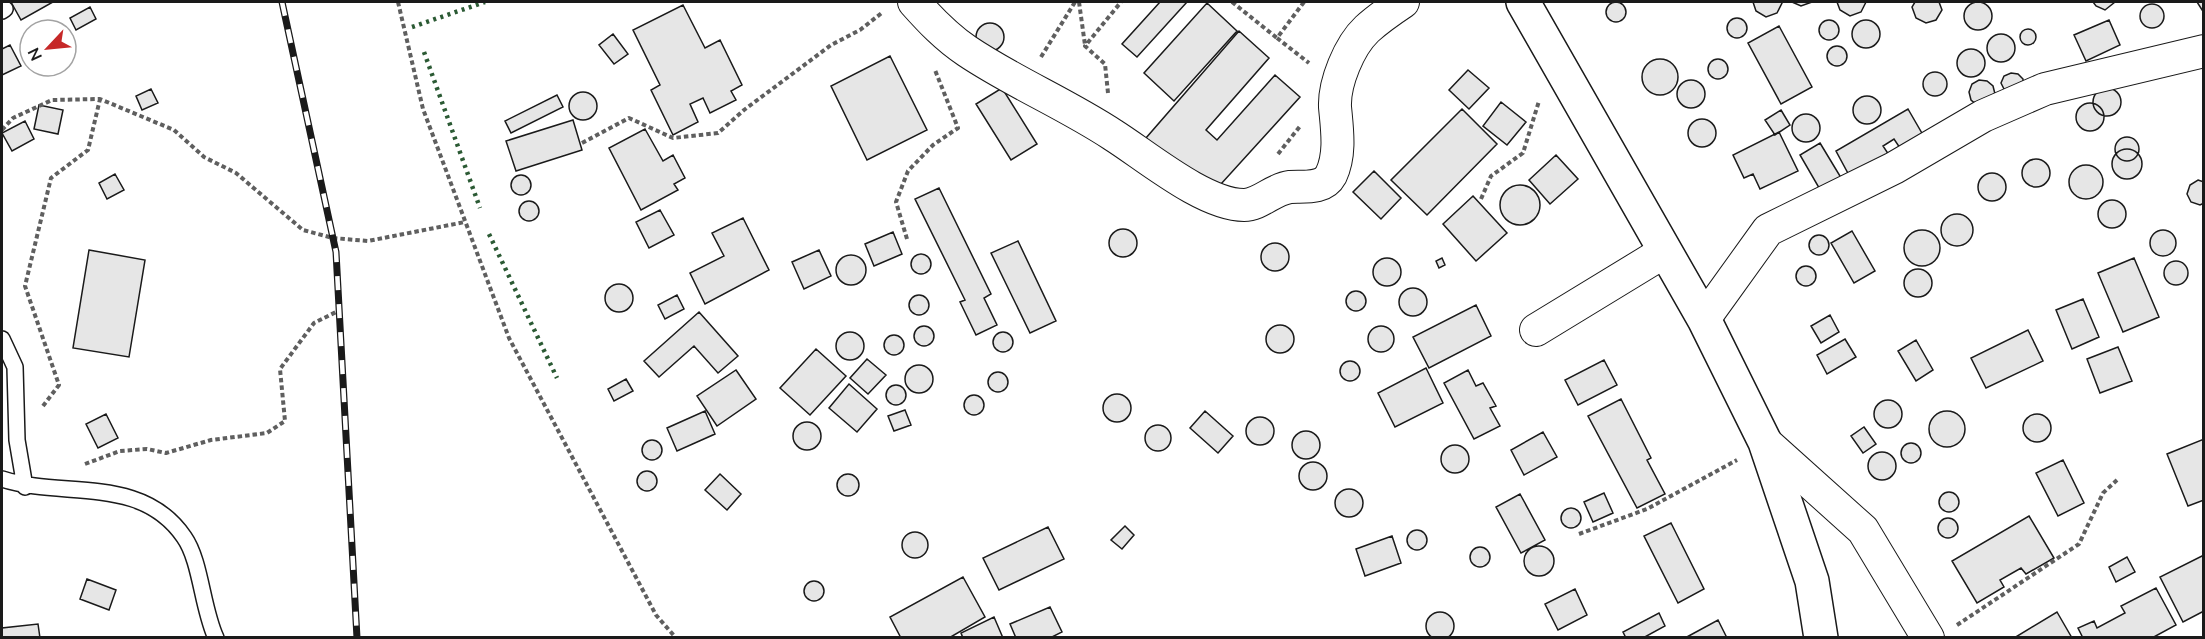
<svg xmlns="http://www.w3.org/2000/svg" width="2205" height="639" font-family="'Nunito Sans',sans-serif">
  <rect width="100%" height="100%" fill="#fff"/>
  <path fill="#e6e6e6" stroke="#1a1a1a" stroke-width="1.5" d="M1964 16a14 14 0 1 1 28 0a14 14 0 1 1-28 0Z
    M11 2H53L21 20Z
    M1160 2H1187L1137 57 1122 44Z
    M1753 2H1782V3L1777 13 1766 17 1756 11Z
    M1792 2H1812L1801 6Z
    M1837 2H1866L1861 12 1850 16 1840 10Z
    M1915 2H1939L1942 10 1936 20 1926 23 1916 18 1912 7Z
    M2093 2H2115L2105 10 2096 6Z
    M2197 2H2204V13Z
    M1606 12a10 10 0 1 1 20 0a10 10 0 1 1-20 0Z
    M1207 3 1237 31 1174 101 1144 73Z
    M2140 16a12 12 0 1 1 24 0a12 12 0 1 1-24 0Z
    M683 5 705 48 720 40 742 85 731 91 736 100 710 113 703 98 690 104 698 122 673 135 651 90 660 85 633 30Z
    M90 7 96 19 76 30 70 18Z
    M1727 28a10 10 0 1 1 20 0a10 10 0 1 1-20 0Z
    M1852 34a14 14 0 1 1 28 0a14 14 0 1 1-28 0Z
    M1819 30a10 10 0 1 1 20 0a10 10 0 1 1-20 0Z
    M2109 20 2120 45 2086 61 2074 35Z
    M976 37a14 14 0 1 1 28 0a14 14 0 1 1-28 0Z
    M1779 26 1812 87 1781 104 1748 43Z
    M2020 37a8 8 0 1 1 16 0a8 8 0 1 1-16 0Z
    M1239 31 1269 58 1206 130 1217 140 1275 75 1300 97 1211 195 1146 138Z
    M1987 48a14 14 0 1 1 28 0a14 14 0 1 1-28 0Z
    M613 34 628 54 614 64 599 45Z
    M10 45 21 66 2 75V49Z
    M1827 56a10 10 0 1 1 20 0a10 10 0 1 1-20 0Z
    M1957 63a14 14 0 1 1 28 0a14 14 0 1 1-28 0Z
    M890 56 927 130 867 160 831 86Z
    M1642 77a18 18 0 1 1 36 0a18 18 0 1 1-36 0Z
    M1708 69a10 10 0 1 1 20 0a10 10 0 1 1-20 0Z
    M1468 70 1489 88 1469 109 1449 90Z
    M1923 84a12 12 0 1 1 24 0a12 12 0 1 1-24 0Z
    M2011 73 2018 74 2023 79V86L2007 95 2001 83 2004 76Z
    M1677 94a14 14 0 1 1 28 0a14 14 0 1 1-28 0Z
    M1979 80 1987 81 1993 86 1995 94 1977 105 1971 100 1969 92 1972 84Z
    M2093 102a14 14 0 1 1 28 0a14 14 0 1 1-28 0Z
    M1002 88 1037 144 1011 160 976 104Z
    M151 89 158 103 142 110 136 96Z
    M569 106a14 14 0 1 1 28 0a14 14 0 1 1-28 0Z
    M557 95 563 107 511 133 505 121Z
    M1853 110a14 14 0 1 1 28 0a14 14 0 1 1-28 0Z
    M1501 102 1526 122 1507 145 1483 126Z
    M2076 117a14 14 0 1 1 28 0a14 14 0 1 1-28 0Z
    M39 105 63 110 58 134 34 129Z
    M1462 109 1497 144 1427 215 1391 180Z
    M1908 109 1923 135 1900 148 1894 139 1883 146 1889 155 1850 177 1836 151Z
    M1781 110 1790 125 1775 135 1765 120Z
    M1792 128a14 14 0 1 1 28 0a14 14 0 1 1-28 0Z
    M1688 133a14 14 0 1 1 28 0a14 14 0 1 1-28 0Z
    M573 120 582 150 516 171 506 141Z
    M25 121 34 139 12 151 2 133Z
    M645 129 663 161 673 155 685 178 674 184 678 190 641 210 609 148Z
    M1779 132 1798 171 1760 189 1753 174 1744 178 1733 155Z
    M2115 149a12 12 0 1 1 24 0a12 12 0 1 1-24 0Z
    M1820 143 1843 181 1822 193 1800 155Z
    M2112 164a15 15 0 1 1 30 0a15 15 0 1 1-30 0Z
    M1556 155 1578 179 1550 204 1529 180Z
    M2022 173a14 14 0 1 1 28 0a14 14 0 1 1-28 0Z
    M2069 182a17 17 0 1 1 34 0a17 17 0 1 1-34 0Z
    M1374 171 1401 198 1381 219 1353 192Z
    M1978 187a14 14 0 1 1 28 0a14 14 0 1 1-28 0Z
    M115 174 124 190 107 199 99 183Z
    M511 185a10 10 0 1 1 20 0a10 10 0 1 1-20 0Z
    M2198 180 2204 182V203L2200 205 2191 202 2187 194 2190 185Z
    M1500 205a20 20 0 1 1 40 0a20 20 0 1 1-40 0Z
    M939 188 991 294 984 298 997 325 976 335 960 302 965 300 915 199Z
    M1473 196 1507 233 1476 261 1443 224Z
    M2098 214a14 14 0 1 1 28 0a14 14 0 1 1-28 0Z
    M519 211a10 10 0 1 1 20 0a10 10 0 1 1-20 0Z
    M660 210 674 235 649 248 636 222Z
    M1941 230a16 16 0 1 1 32 0a16 16 0 1 1-32 0Z
    M743 218 769 270 705 304 690 273 724 256 712 233Z
    M1109 243a14 14 0 1 1 28 0a14 14 0 1 1-28 0Z
    M1904 248a18 18 0 1 1 36 0a18 18 0 1 1-36 0Z
    M2150 243a13 13 0 1 1 26 0a13 13 0 1 1-26 0Z
    M1852 231 1875 271 1854 283 1831 243Z
    M893 232 902 254 874 266 865 244Z
    M1809 245a10 10 0 1 1 20 0a10 10 0 1 1-20 0Z
    M1018 241 1056 321 1030 333 991 253Z
    M1261 257a14 14 0 1 1 28 0a14 14 0 1 1-28 0Z
    M89 250 145 260 129 357 73 348Z
    M819 250 831 276 804 289 792 262Z
    M911 264a10 10 0 1 1 20 0a10 10 0 1 1-20 0Z
    M836 270a15 15 0 1 1 30 0a15 15 0 1 1-30 0Z
    M1373 272a14 14 0 1 1 28 0a14 14 0 1 1-28 0Z
    M1442 258 1445 265 1439 268 1436 261Z
    M2134 258 2159 317 2123 332 2098 273Z
    M2164 273a12 12 0 1 1 24 0a12 12 0 1 1-24 0Z
    M1796 276a10 10 0 1 1 20 0a10 10 0 1 1-20 0Z
    M1904 283a14 14 0 1 1 28 0a14 14 0 1 1-28 0Z
    M605 298a14 14 0 1 1 28 0a14 14 0 1 1-28 0Z
    M1399 302a14 14 0 1 1 28 0a14 14 0 1 1-28 0Z
    M1346 301a10 10 0 1 1 20 0a10 10 0 1 1-20 0Z
    M677 295 684 309 665 319 658 305Z
    M909 305a10 10 0 1 1 20 0a10 10 0 1 1-20 0Z
    M2083 299 2099 337 2072 349 2056 310Z
    M1476 305 1491 336 1429 368 1413 337Z
    M699 312 738 356 718 373 694 346 659 377 644 361Z
    M1830 315 1839 332 1821 343 1811 326Z
    M1266 339a14 14 0 1 1 28 0a14 14 0 1 1-28 0Z
    M914 336a10 10 0 1 1 20 0a10 10 0 1 1-20 0Z
    M1368 339a13 13 0 1 1 26 0a13 13 0 1 1-26 0Z
    M2028 330 2043 361 1986 388 1971 358Z
    M836 346a14 14 0 1 1 28 0a14 14 0 1 1-28 0Z
    M993 342a10 10 0 1 1 20 0a10 10 0 1 1-20 0Z
    M884 345a10 10 0 1 1 20 0a10 10 0 1 1-20 0Z
    M1845 339 1856 357 1827 374 1817 355Z
    M1916 340 1933 370 1916 381 1898 351Z
    M2118 347 2132 381 2100 393 2087 359Z
    M816 349 846 376 810 415 780 388Z
    M867 359 886 375 868 394 850 378Z
    M1604 360 1617 385 1578 405 1565 380Z
    M1340 371a10 10 0 1 1 20 0a10 10 0 1 1-20 0Z
    M905 379a14 14 0 1 1 28 0a14 14 0 1 1-28 0Z
    M1426 368 1443 403 1395 427 1378 393Z
    M736 370 756 399 717 426 697 396Z
    M1468 370 1476 386 1483 383 1496 406 1490 408 1500 426 1474 439 1444 383Z
    M988 382a10 10 0 1 1 20 0a10 10 0 1 1-20 0Z
    M626 379 633 391 614 401 608 389Z
    M849 384 877 409 857 432 829 408Z
    M886 395a10 10 0 1 1 20 0a10 10 0 1 1-20 0Z
    M1103 408a14 14 0 1 1 28 0a14 14 0 1 1-28 0Z
    M964 405a10 10 0 1 1 20 0a10 10 0 1 1-20 0Z
    M1621 399 1651 458 1647 460 1665 494 1637 508 1588 416Z
    M1874 414a14 14 0 1 1 28 0a14 14 0 1 1-28 0Z
    M905 410 911 425 894 431 888 416Z
    M1929 429a18 18 0 1 1 36 0a18 18 0 1 1-36 0Z
    M705 411 715 434 677 451 667 428Z
    M1205 411 1233 436 1218 453 1190 428Z
    M2023 428a14 14 0 1 1 28 0a14 14 0 1 1-28 0Z
    M106 414 118 438 98 448 86 424Z
    M1246 431a14 14 0 1 1 28 0a14 14 0 1 1-28 0Z
    M793 436a14 14 0 1 1 28 0a14 14 0 1 1-28 0Z
    M1145 438a13 13 0 1 1 26 0a13 13 0 1 1-26 0Z
    M1864 427 1876 444 1863 453 1851 436Z
    M1292 445a14 14 0 1 1 28 0a14 14 0 1 1-28 0Z
    M1543 432 1557 457 1524 475 1511 450Z
    M2204 439V500L2188 506 2167 454Z
    M642 450a10 10 0 1 1 20 0a10 10 0 1 1-20 0Z
    M1901 453a10 10 0 1 1 20 0a10 10 0 1 1-20 0Z
    M1441 459a14 14 0 1 1 28 0a14 14 0 1 1-28 0Z
    M1868 466a14 14 0 1 1 28 0a14 14 0 1 1-28 0Z
    M2063 460 2084 503 2058 516 2036 473Z
    M1299 476a14 14 0 1 1 28 0a14 14 0 1 1-28 0Z
    M637 481a10 10 0 1 1 20 0a10 10 0 1 1-20 0Z
    M720 474 741 494 727 510 705 490Z
    M837 485a11 11 0 1 1 22 0a11 11 0 1 1-22 0Z
    M1335 503a14 14 0 1 1 28 0a14 14 0 1 1-28 0Z
    M1939 502a10 10 0 1 1 20 0a10 10 0 1 1-20 0Z
    M1604 493 1613 513 1593 522 1584 502Z
    M1520 494 1545 540 1521 553 1496 507Z
    M1561 518a10 10 0 1 1 20 0a10 10 0 1 1-20 0Z
    M2029 516 2054 558 2026 574 2021 568 2000 580 2004 587 1977 603 1952 561Z
    M1938 528a10 10 0 1 1 20 0a10 10 0 1 1-20 0Z
    M1671 523 1704 589 1678 603 1644 536Z
    M1125 526 1134 535 1122 549 1111 540Z
    M1048 527 1064 559 999 590 983 558Z
    M1407 540a10 10 0 1 1 20 0a10 10 0 1 1-20 0Z
    M902 545a13 13 0 1 1 26 0a13 13 0 1 1-26 0Z
    M1392 536 1401 563 1365 576 1356 549Z
    M1524 561a15 15 0 1 1 30 0a15 15 0 1 1-30 0Z
    M1470 557a10 10 0 1 1 20 0a10 10 0 1 1-20 0Z
    M2204 555V611L2183 622 2160 577Z
    M2127 557 2135 572 2116 582 2109 567Z
    M963 577 985 617 949 638H901L890 617Z
    M87 579 116 590 109 610 80 599Z
    M804 591a10 10 0 1 1 20 0a10 10 0 1 1-20 0Z
    M2156 588 2176 625 2152 638H2083L2078 628 2094 621 2097 628 2125 613 2121 606Z
    M1575 589 1587 615 1558 630 1545 604Z
    M1050 607 1062 632 1050 638H1016L1010 624Z
    M2057 612 2072 638H2014Z
    M1426 626a14 14 0 1 1 28 0a14 14 0 1 1-28 0Z
    M1659 613 1665 626 1643 638H1626L1623 632Z
    M994 617 1003 638H963L961 633Z
    M1718 620 1727 638H1685Z
    M38 624 40 638H2V628Z"/>
  <g fill="none" stroke-linecap="round" stroke-linejoin="round">
    <g stroke="#1a1a1a" stroke-width="18">
      <path id="lane" d="M2 11 5 9
        M2 339 15 367 17 440 25 487
        M2 479C63 499 141 474 184 537 201 561 202 608 216 638"/>
    </g>
    <g stroke="#1a1a1a" stroke-width="34">
      <path id="street" d="M914 2C930 20 946 37 967 51 1013 82 1066 104 1113 135 1145 155 1204 205 1244 205 1260 205 1273 189 1290 187 1303 186 1323 190 1331 175 1341 154 1337 129 1335 107 1334 83 1349 46 1367 29 1378 19 1391 10 1403 2
        M1704 319 1768 230 1894 168 1983 116 2045 89 2204 51
        M1536 330 1664 252
        M1765 442 1863 530 1928 638"/>
    </g>
    <g stroke="#1a1a1a" stroke-width="36">
      <path id="secondary" d="M1523 2 1704 319 1765 442 1812 581 1821 638"/>
    </g>
    <path stroke="#5f5f5f" stroke-width="4" stroke-dasharray="4.5 3" stroke-linecap="butt" d="M398 2 423 109 509 338 656 615 676 638
      M1079 2 1085 45
      M1232 2 1277 38
      M1304 2 1277 38 1309 63
      M1041 57 1075 2
      M1108 93 1105 64 1085 46 1121 2
      M2 130 13 118 52 100 100 99 174 130 204 157 236 173 303 230 333 238 368 241 465 222
      M582 143 629 118 673 138 718 133 744 110 831 45 860 30 883 12
      M1278 154 1301 125
      M1481 199 1491 176 1523 153 1539 101
      M907 239 896 202 908 171 933 145 958 128 935 70
      M43 406 59 385 25 286 51 178 88 150 100 99
      M85 464 120 451 147 449 166 453 211 440 267 433 285 421 280 369 314 323 340 310
      M1579 534 1647 509 1737 460
      M1957 625 2079 544 2103 493 2117 480"/>
    <use href="#lane" stroke="#fff" stroke-width="15"/>
    <use href="#street" stroke="#fff" stroke-width="32"/>
    <use href="#secondary" stroke="#fff" stroke-width="33"/>
    <g stroke="#1a1a1a" stroke-width="7">
      <path id="rail" d="M282 2 336 252 357 638"/>
    </g>
    <use href="#rail" stroke="#fff" stroke-width="4.5" stroke-dasharray="14" stroke-linecap="butt"/>
    <path stroke="#2b5a34" stroke-width="4.5" stroke-dasharray="3 4.5" stroke-linecap="butt" d="M412 27 485 2
      M424 52 480 208
      M489 234 557 378"/>
  </g>
  <rect width="2205" height="639" fill="none" stroke="#1a1a1a" stroke-width="6"/>
  <g transform="translate(48 48) rotate(244)"><circle r="28" fill="#ffffff" stroke="#a3a3a3" stroke-width="1.5"/>
  <path d="M0-4.5L10 22L0 15L-10 22Z" fill="#c62828"/>
  <text y="-9" font-size="16" font-weight="bold" text-anchor="middle" fill="#1a1a1a">N</text>
  </g>
</svg>
